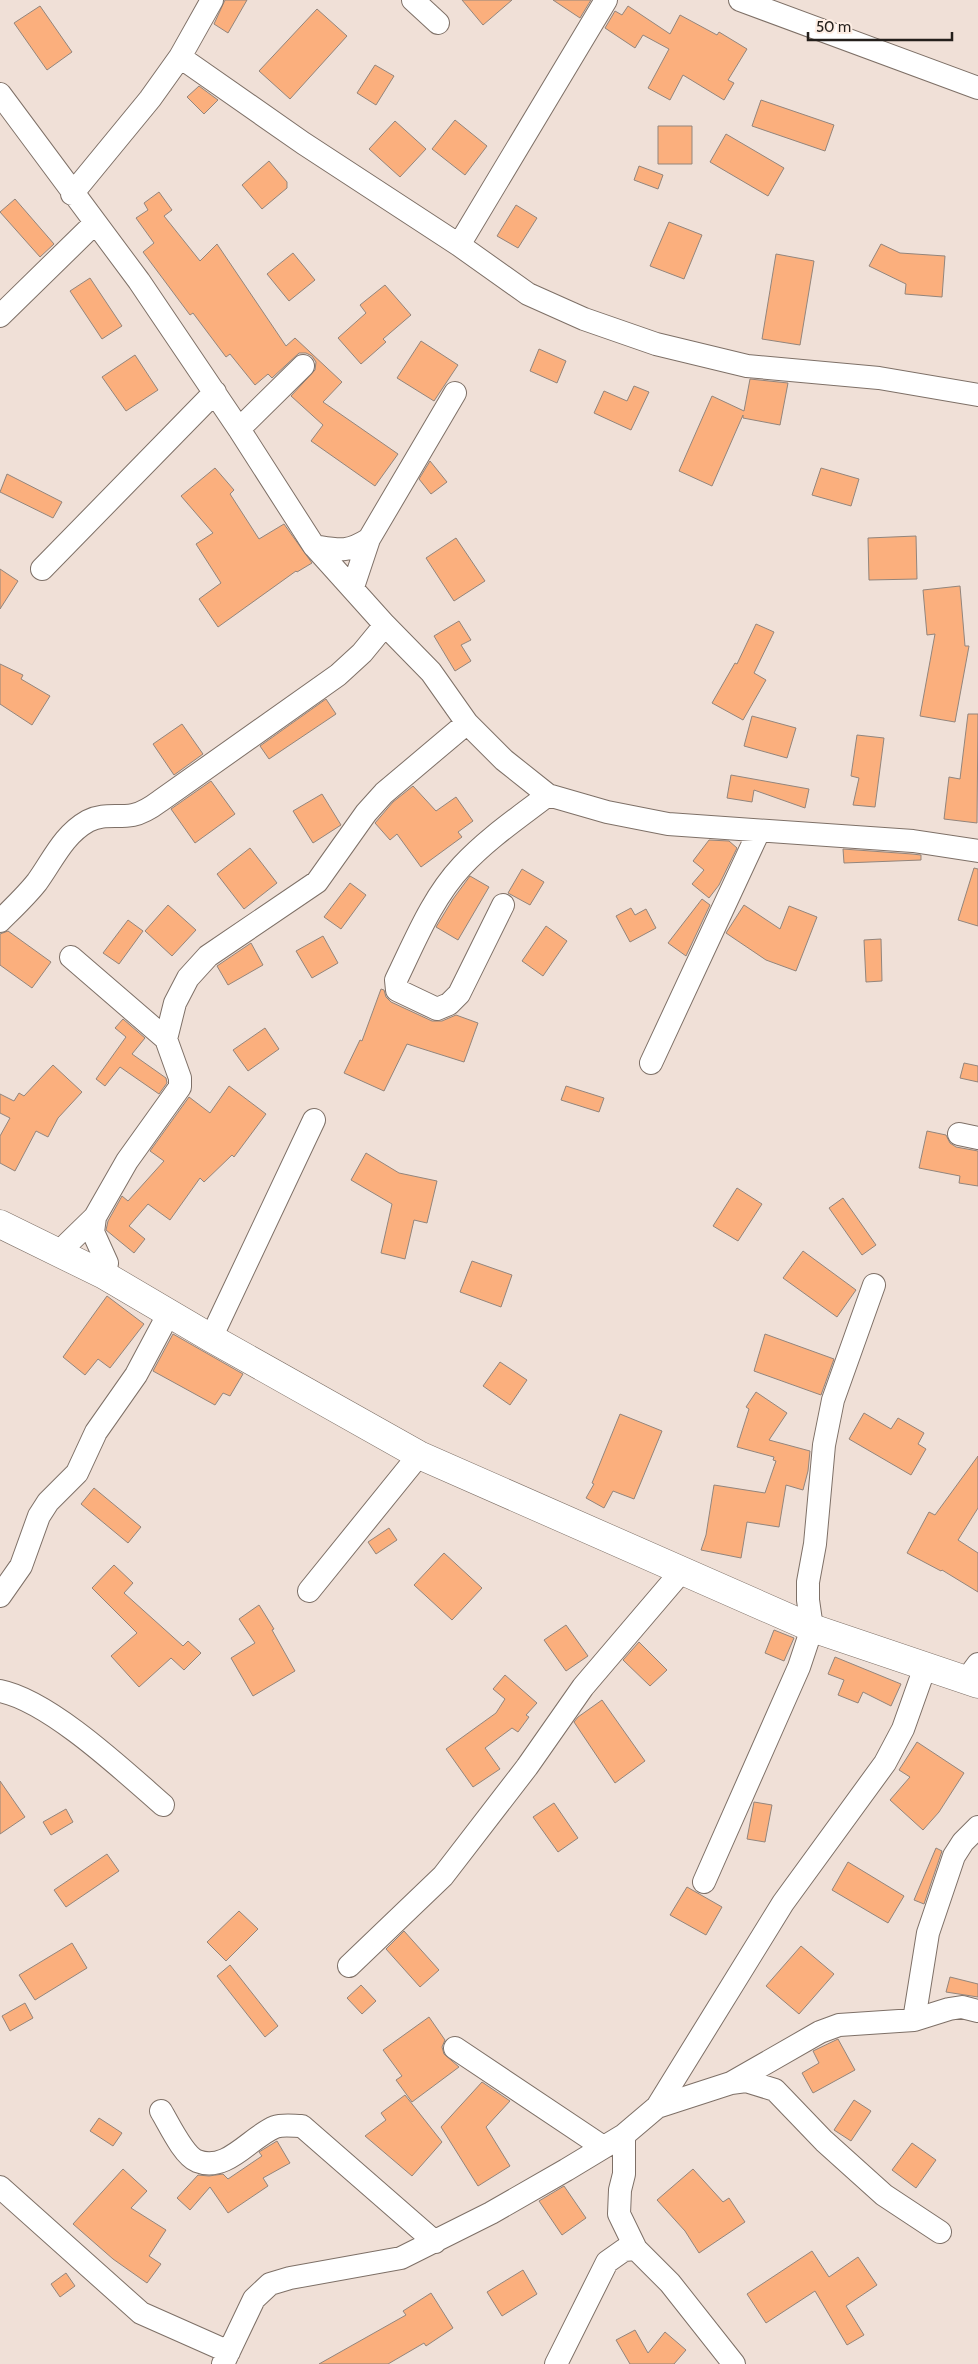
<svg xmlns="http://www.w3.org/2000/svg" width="978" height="2364" font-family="Cabin,sans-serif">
  <rect width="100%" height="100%" fill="#f0e0d7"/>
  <path fill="#fbaf7d" stroke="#93857c" d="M225 0H247L228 33 214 24Z
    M462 0H512L483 25Z
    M553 0H591L580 18Z
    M40 6 72 52 47 70 14 23Z
    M628 6 670 34 680 15 717 35 719 32 747 49 728 80 734 83 724 100 683 75 670 100 648 88 669 49 643 35 635 48 605 28 615 11 622 15Z
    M317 9 347 36 290 99 259 71Z
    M375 65 394 76 376 105 357 93Z
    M199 86 218 100 204 114 187 97Z
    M761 100 834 125 825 151 752 126Z
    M455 120 487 146 465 175 432 149Z
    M395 121 426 149 400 177 369 149Z
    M658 126H692V164H658Z
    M726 134 784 168 768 196 710 162Z
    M269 161 287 182V188L262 209 242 185Z
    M639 166 663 175 658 189 634 180Z
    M159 192 172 210 164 216 200 261 217 244 286 346 295 338 342 382 323 402 398 454 375 486 311 441 323 425 291 396 315 370 316 362 312 356 306 353H299L272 378 268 374 255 385 230 354 226 357 193 313 190 315 143 252 154 243 136 218 148 210 144 203Z
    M15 199 54 244 40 257 0 212Z
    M516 205 537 218 518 248 497 236Z
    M669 222 702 235 684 279 650 266Z
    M881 244 900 253 945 256 942 297 905 294 906 284 869 266Z
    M293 253 315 280 289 301 267 274Z
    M776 254 814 261 800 345 762 339Z
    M90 278 122 326 102 339 70 291Z
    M385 285 411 315 383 339 386 342 361 364 338 338 366 313 360 305Z
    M421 341 458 365 434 401 397 378Z
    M539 349 566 361 557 383 530 371Z
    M135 355 158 390 126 411 102 377Z
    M750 379 788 383 780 425 743 418V415L712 486 679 471 712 396 744 411Z
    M634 386 649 392 631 430 594 413 604 391 627 401Z
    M430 461 447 482 431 494 419 479Z
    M215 468 234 490 230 494 259 539 284 524 312 563 297 572 296 571 218 627 199 599 221 583 196 544 213 533 181 496Z
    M821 468 859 479 851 506 812 495Z
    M7 474 62 502 53 518 0 492Z
    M916 536 917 579 869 580 868 538Z
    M456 538 485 581 454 601 426 558Z
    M0 569 18 581 0 609Z
    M960 586 965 646H969L955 722 920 716 935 634 927 635 923 590Z
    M459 621 471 640 461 645 471 661 455 671 434 636Z
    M756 624 774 632 754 673 766 680 743 720 712 703 735 663 737 664Z
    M0 664 23 675 21 679 50 696 32 725 0 704Z
    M326 699 336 714 269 759 260 746Z
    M968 714H978L977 823 944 819 949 777 960 779Z
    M752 716 796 728 787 758 744 746Z
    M182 724 203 754 174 775 153 744Z
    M857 735 884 738 875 807 853 805 859 778 851 776Z
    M731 775 809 789 805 808 754 790 752 802 727 798Z
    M211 781 235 814 195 843 171 809Z
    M413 786 436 811 456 797 473 821 458 832 462 837 421 867 397 834 390 840 375 823 393 802Z
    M322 794 341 825 313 843 293 811Z
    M709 840 729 841 737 848 719 885 709 898 692 884 704 870 693 861Z
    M250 848 277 883 244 909 217 874Z
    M843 849 912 854 921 855V860L844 863Z
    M974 868 978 869V926L958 920Z
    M522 869 544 882 530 905 508 893Z
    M470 876 489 887 458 940 436 927 453 899Z
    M350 883 366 895 341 929 324 917Z
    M702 899 710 905 686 956 668 943Z
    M168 905 196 930 172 956 145 931Z
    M744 905 780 929 789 906 817 917 796 971 766 960 726 933Z
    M631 908 635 915 646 909 656 928 630 942 616 916Z
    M128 920 143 931 119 964 103 953Z
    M546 926 567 941 543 976 522 961Z
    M8 931 51 962 32 988 0 965V934Z
    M323 936 338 963 312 978 296 951Z
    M881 939 882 981 866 982 864 940Z
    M251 943 263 965 228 985 217 966Z
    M381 989 384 990 386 997 391 1002 432 1021H442L456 1015 478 1023 464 1062 407 1044 384 1091 344 1073 360 1040 362 1041Z
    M123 1019 145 1038 132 1054 166 1078 167 1083 159 1094 120 1067 105 1086 96 1079 126 1037 115 1028Z
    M265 1028 279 1049 248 1071 233 1050Z
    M964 1063 978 1066V1082L960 1078Z
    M53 1065 82 1092 58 1118 48 1137 36 1131 15 1171 0 1163V1136L10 1118 0 1113V1094L14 1101 19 1093 24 1096Z
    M229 1086 266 1114 234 1157 232 1155 204 1182 200 1178 170 1220 148 1204 129 1226 145 1239 134 1253 106 1230 108 1221 122 1196 128 1201 164 1161 150 1151 189 1097 210 1113Z
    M566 1086 604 1098 599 1112 561 1100Z
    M927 1131 946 1135 950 1143 956 1147 978 1151V1186L959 1183 960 1176 919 1168Z
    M366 1153 399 1173 437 1181 427 1223 414 1220 405 1259 381 1253 392 1204 351 1180Z
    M737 1188 762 1204 738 1241 713 1226Z
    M843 1198 876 1245 862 1255 829 1208Z
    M803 1251 856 1290 837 1317 783 1278Z
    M472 1261 512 1275 501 1307 460 1292Z
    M107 1296 144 1324 110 1368 98 1359 85 1375 63 1357Z
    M173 1334 243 1374 230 1396 223 1393 215 1405 153 1371Z
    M765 1334 834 1359 821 1395 754 1371Z
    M500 1362 527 1380 510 1405 483 1386Z
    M756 1392 787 1413 769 1440 810 1451 808 1471 803 1490 786 1485 779 1527 747 1522 741 1558 701 1550 706 1535 714 1485 765 1493 776 1461 773 1460 774 1457 737 1447 749 1409 746 1407Z
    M864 1413 891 1429 898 1418 924 1433 918 1444 926 1449 911 1475 849 1439Z
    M620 1414 662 1431 634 1499 613 1491 604 1508 586 1498 594 1484 592 1483Z
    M978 1456V1508L958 1540 978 1553V1592L942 1570 941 1571 907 1553 929 1512 935 1515Z
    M94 1488 141 1527 128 1543 81 1504Z
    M389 1528 397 1540 376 1554 368 1542Z
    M444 1553 482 1588 452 1620 414 1585Z
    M114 1565 133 1583 124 1593 183 1646 188 1641 201 1653 184 1670 171 1658 139 1687 111 1656 137 1633 92 1588Z
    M259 1605 274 1629 272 1630 295 1671 253 1696 231 1658 255 1643 239 1619Z
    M566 1625 588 1656 566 1671 544 1640Z
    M774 1630 794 1638 784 1661 765 1653Z
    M639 1642 667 1670 650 1686 623 1660Z
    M835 1657 901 1684 891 1706 863 1692 858 1703 838 1695 844 1680 828 1674Z
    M505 1675 537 1703 526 1715 529 1717 518 1732 512 1728 485 1748 500 1769 473 1787 446 1749 496 1713 505 1699 493 1689Z
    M602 1700 645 1761 615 1783 574 1722 578 1717Z
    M917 1742 964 1773 939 1812 923 1830 890 1800 910 1777 899 1770Z
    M0 1781 25 1817 0 1834Z
    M754 1802 772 1805 765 1842 747 1839Z
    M554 1803 578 1838 558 1852 533 1817Z
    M66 1809 73 1822 51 1835 43 1822Z
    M936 1848 942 1851 924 1904 914 1900Z
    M107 1854 119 1871 66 1907 54 1890Z
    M848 1862 904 1896 888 1923 832 1890Z
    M687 1887 722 1907 706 1935 670 1915Z
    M239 1911 258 1929 226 1961 207 1942Z
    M404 1931 439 1970 420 1987 386 1949Z
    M72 1943 87 1968 35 2000 19 1975Z
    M801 1946 834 1974 799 2014 766 1986Z
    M230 1965 278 2026 265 2037 217 1976Z
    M950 1977 978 1984V1997L946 1992Z
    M361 1985 376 2001 362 2014 347 1998Z
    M25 2003 33 2018 10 2031 2 2016Z
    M429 2017 445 2040 442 2047 444 2054 459 2067 412 2102 396 2080 402 2076 383 2050Z
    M838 2039 855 2070 813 2093 802 2073 819 2063 813 2051Z
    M482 2082 510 2101 486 2127 510 2166 478 2186 441 2127Z
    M405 2095 442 2142 412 2176 365 2136 386 2120 381 2113Z
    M854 2100 871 2111 851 2141 834 2130Z
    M99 2118 122 2133 113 2146 90 2131Z
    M277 2141 290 2163 263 2178 268 2186 228 2213 210 2187 190 2210 177 2198 198 2175 209 2176 223 2174 228 2179 262 2156 259 2152Z
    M912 2143 936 2160 916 2188 892 2170Z
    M123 2169 147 2191 131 2208 166 2230 149 2256 161 2264 147 2283 113 2259 73 2224Z
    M693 2169 723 2202 729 2198 745 2222 699 2253 685 2231 657 2200Z
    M564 2186 586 2218 562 2235 539 2201Z
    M812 2251 829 2277 858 2257 877 2285 846 2306 864 2335 847 2345 815 2291 766 2323 747 2294Z
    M523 2270 537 2294 502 2316 487 2292Z
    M66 2273 75 2286 60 2297 51 2284Z
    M431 2293 453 2328 426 2346 424 2343 388 2364H319L406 2315 403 2311Z
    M635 2330 648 2353 665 2332 686 2350 674 2364H630L616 2340Z"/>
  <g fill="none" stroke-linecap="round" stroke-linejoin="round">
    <g stroke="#7e7067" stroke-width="24">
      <path id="minor" d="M413 0 438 23
        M740 0 978 88
        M180 57 212 0
        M0 94 139 281 239 429 314 546 385 625 431 672 467 723 504 760 548 795 607 812 668 824 913 841 978 851
        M72 194 150 99 180 57 303 143 459 245 528 294 584 319 656 344 747 366 879 378 978 395
        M459 245 606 0
        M0 316 95 223
        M239 429 303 366
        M314 546C339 550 347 553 369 539
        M42 569 215 392
        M353 587 369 539 455 393
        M503 905 459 994 449 1004 437 1009 397 990 396 980C415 941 432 898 462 866 487 839 518 818 548 795
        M0 921C13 908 26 896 37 882 53 860 63 835 88 821 104 813 117 818 133 815 143 813 152 807 160 801L338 675 362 653 385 625
        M166 1039 175 1003 188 978 208 956 317 882 366 813 384 793 467 723
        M651 1063 759 831
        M959 1134 978 1138
        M95 1217 93 1232 107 1263 104 1275
        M59 1252 95 1217 127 1161 180 1087V1078L166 1039 71 957
        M211 1338 314 1120
        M309 1591 419 1455
        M0 1596 21 1566 39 1516 48 1502 77 1473 96 1432 136 1375 169 1313
        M967 1679 978 1664
        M0 1691C50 1701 124 1771 163 1805
        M704 1882 799 1667 812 1628 808 1600V1582L815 1544 824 1445 833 1400 874 1285
        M349 1966 443 1876 527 1767 583 1687 681 1572
        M914 2020 928 1933 954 1856 963 1842 978 1827
        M455 2048 603 2147
        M731 2083 820 2032 839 2025 914 2020 949 2009 962 2007 978 2011
        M657 2107 731 2083 746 2081 775 2090 824 2141 884 2195 940 2232
        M161 2111C169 2124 183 2155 197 2161 227 2173 250 2137 275 2127 283 2124 294 2126 302 2126L435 2242
        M624 2135V2174L620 2190 619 2214 636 2249 670 2283 734 2364
        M0 2187 141 2313 229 2352
        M223 2364 254 2299 270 2284 290 2278 401 2258 491 2213 566 2170 624 2135 657 2107 783 1903 885 1763 903 1729 925 1667
        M556 2364 607 2262 624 2250 636 2249"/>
    </g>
    <g stroke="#7e7067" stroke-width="29">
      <path id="tertiary" d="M0 1224 104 1275 211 1338 419 1455 812 1628 978 1684"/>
    </g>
    <use href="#minor" stroke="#fff" stroke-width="22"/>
    <use href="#tertiary" stroke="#fff" stroke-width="28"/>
  </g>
  <path d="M808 32v8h144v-8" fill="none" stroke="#241f1b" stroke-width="2.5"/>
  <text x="816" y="32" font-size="15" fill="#241f1b" stroke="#feeee4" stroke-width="4" paint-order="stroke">50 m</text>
</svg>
